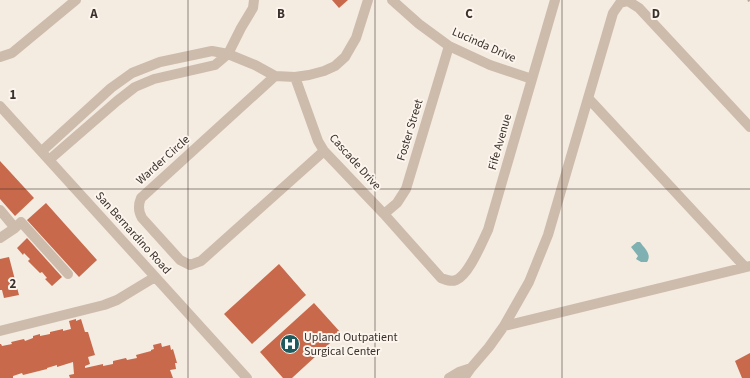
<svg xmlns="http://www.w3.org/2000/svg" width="750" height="378" font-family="'Source Sans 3',sans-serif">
  <rect width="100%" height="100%" fill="#f4ebe1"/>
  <path fill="#7fb0b2" d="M637 242H640C645 249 652 254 647 262H641L636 259 638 256 631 247Z"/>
  <path fill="#c8694b" d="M332 0H348L339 8Z
    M0 161 34 198 15 216 0 199Z
    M46 203 97 260 79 277 27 220Z
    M27 238 62 277 52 286 45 279 47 278 42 272 40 273 28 261 30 259 24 253 23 255 17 248Z
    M9 257 19 295 4 298 2 290H0V259Z
    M279 264 306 295 252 344 224 314Z
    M314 303 341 333 292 378H283L260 352Z
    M76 319V321L81 319 85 332H88L95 355 88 357 90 364 85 366V368L103 364V366L113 364V361L126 358 127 360 137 358 136 355 151 351V350L154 349 153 345 161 343 162 347 170 345 171 350 173 349 177 363H175L176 369 170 370 173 378H70L69 375 74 374 73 362 57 367V365L47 368V369L23 375 22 373 13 376V378H0V344H1L2 346 12 344 11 342 24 339 25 341 33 338V336L40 334V336L50 334V332L63 329V331L71 329 69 321Z
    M750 353V378H742L735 361Z"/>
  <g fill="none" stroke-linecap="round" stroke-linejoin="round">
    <path stroke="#b9a596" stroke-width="2" stroke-dasharray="2 2" stroke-linecap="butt" d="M748 0 750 2"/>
    <path stroke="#cdbbac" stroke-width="10" d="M392 0 419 24 449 46 490 65 532 79
      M0 57 12 53 76 0
      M275 76 141 198C138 205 138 211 142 218L180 260 190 265 201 261 324 151
      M295 77 318 141 324 151 384 214 441 278C446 280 451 282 456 280 469 275 482 242 488 230L555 0
      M588 98 745 267
      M0 106 247 378
      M42 151 111 88 132 73 160 62 212 51 228 54 255 65 275 76 295 77 309 75 324 71 335 66 345 57 356 38 368 0
      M49 160 117 101 135 87 154 79 215 65 228 54 241 28 253 8 254 0
      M0 210 15 228 0 238
      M384 214 397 203 406 189 449 46
      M15 228 21 222 68 274
      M504 326 529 282 548 235 613 13 620 3 628 1 639 8 750 127
      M0 331 104 305 117 300 155 277
      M449 378 459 372 471 368
      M464 378 471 368 489 347 504 326 750 266"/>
  </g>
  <path fill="none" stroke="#3b302b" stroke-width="1" stroke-opacity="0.55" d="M188 0V378M375 0V378M562 0V378M0 189H750"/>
  <defs>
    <g id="hospital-disc" transform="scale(1)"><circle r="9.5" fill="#1f5a5e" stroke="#fbf5ee"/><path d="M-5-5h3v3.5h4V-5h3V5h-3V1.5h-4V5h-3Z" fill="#fff"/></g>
  </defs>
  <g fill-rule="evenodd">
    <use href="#hospital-disc" x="290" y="344"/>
  </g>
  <g text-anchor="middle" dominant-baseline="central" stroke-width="4" stroke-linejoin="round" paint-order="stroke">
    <g font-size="12" fill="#3b302b" stroke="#fbf5ee">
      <text transform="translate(484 45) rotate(24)">Lucinda Drive</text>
      <text transform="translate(410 130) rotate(-73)">Foster Street</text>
      <text transform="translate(500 142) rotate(-74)">Fife Avenue</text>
      <text transform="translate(163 160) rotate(-42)">Warder Circle</text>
      <text transform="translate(355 162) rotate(48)">Cascade Drive</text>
      <text transform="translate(133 233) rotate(48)">San Bernardino Road</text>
    </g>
    <g font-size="12" fill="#3b302b" stroke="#fbf5ee" text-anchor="start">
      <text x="304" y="337">Upland Outpatient<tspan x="304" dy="14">Surgical Center</tspan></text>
    </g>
  </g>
  <g font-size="13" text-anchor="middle" font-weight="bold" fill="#3b302b" stroke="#fbf5ee" stroke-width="4" stroke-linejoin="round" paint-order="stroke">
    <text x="94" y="18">A</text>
    <text x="281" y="18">B</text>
    <text x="469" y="18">C</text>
    <text x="656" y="18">D</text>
    <text x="13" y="99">1</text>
    <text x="13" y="288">2</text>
  </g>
</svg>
